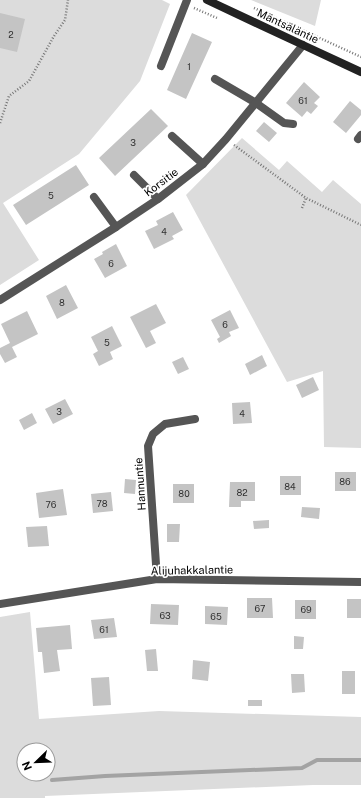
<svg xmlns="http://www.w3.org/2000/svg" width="361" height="798" font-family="'Public Sans',sans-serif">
  <rect width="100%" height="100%" fill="#fff"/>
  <path fill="#dcdcdc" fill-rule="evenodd" d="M0 0H162L170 4 140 81 79 154 3 203 39 260 0 285Z
    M251 0H321L315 26Z
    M242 138 279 170 287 161 322 192 333 180 361 204V448L324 447 323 371 287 382 186 195Z
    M30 612 39 719 159 711 361 717V785H313L45 796V798H0V617ZM24 750H48V774H24Z"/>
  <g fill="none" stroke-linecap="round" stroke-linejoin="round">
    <path stroke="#a3a3a3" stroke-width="4" d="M52 780 105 776 302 768 317 760H361"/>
  </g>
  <path fill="#c4c4c4" d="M0 13 25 19 17 52 0 48Z
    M192 33 212 42 186 99 167 90Z
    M304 82 320 97 314 103 318 106 311 114 307 111 302 117 286 103Z
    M350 101 361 110V115L346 133 333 122Z
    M151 109 168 126 115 176 99 158Z
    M264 122 277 133 269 142 256 131Z
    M76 165 89 185 26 225 13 205Z
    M173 212 183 230 172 236 174 239 154 249 145 231 158 225 156 221Z
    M116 244 127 266 105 278 94 259 103 254 102 252Z
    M66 285 78 308 57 319 46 296Z
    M156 304 166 323 150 331 156 343 146 348 130 317Z
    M230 310 239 328 229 332 231 336 219 343 217 339 220 337 211 320Z
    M27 311 38 334 12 347 17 357 5 363 0 354V348L10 343 1 324Z
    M112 326 122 346 110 352 113 359 99 366 93 354 98 351 91 337Z
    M262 355 267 366 250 375 245 364Z
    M183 357 189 369 178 374 172 362Z
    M313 377 319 390 302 398 296 385Z
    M65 399 73 414 53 424 45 409Z
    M250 402 252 423 233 424 232 403Z
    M32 413 37 423 24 430 19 420Z
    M335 472H356V491H335Z
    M280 476H301V495H280Z
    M125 479 136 480 135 494 124 493Z
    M230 482H255V501H241V507H229Z
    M173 484H194V503H173Z
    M63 489 67 515 39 518 36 493Z
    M111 492 113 511 93 513 91 494Z
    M302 507 320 508 319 519 301 517Z
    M269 520V528L254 529 253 521Z
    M167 524H180L179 542H167Z
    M47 526 49 546 28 547 26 527Z
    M247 598H272L273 618H247Z
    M347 599H361V618H347Z
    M295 600H316V619H295Z
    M151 604 179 605 178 625 150 624Z
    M205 606 228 607 227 625 205 624Z
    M114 618 117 637 94 639 91 620Z
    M70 625 72 649 57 650 60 671 44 673 42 652H38L36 628Z
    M294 636 304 637 303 649H294Z
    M156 649 158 671H147L145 650Z
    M193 660 210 662 208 681 192 679Z
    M342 671H355V694H342Z
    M291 674H304L305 692 292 693Z
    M109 677 111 705 93 706 91 678Z
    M248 700H262V706H248Z"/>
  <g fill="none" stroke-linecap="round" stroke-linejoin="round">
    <path stroke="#777" stroke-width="2.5" stroke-dasharray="1 2" stroke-linecap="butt" d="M194 8 217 18
      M254 8 361 57
      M0 123 9 96 29 81 54 36 65 20 68 0
      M234 145 306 198 361 225
      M302 208 306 198"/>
    <path stroke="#555" stroke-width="8" d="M161 66 187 0
      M215 79 256 103 284 123 293 124
      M172 136 203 164
      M358 139 361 135
      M134 175 158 199
      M94 197 116 227"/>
    <path stroke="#555" stroke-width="8" d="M0 300 116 227 158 199 203 164 226 139 303 45
      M157 579 148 446 153 434 165 424 195 419
      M0 604 157 579 361 582"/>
    <path stroke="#222" stroke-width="8" d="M207 0 303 45 361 72"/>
  </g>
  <g text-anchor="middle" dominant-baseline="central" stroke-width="3.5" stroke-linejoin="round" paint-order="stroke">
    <g font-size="9" fill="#313131">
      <text x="11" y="34">2</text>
      <text x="189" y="66">1</text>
      <text x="303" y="100">61</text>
      <text x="133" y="142">3</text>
      <text x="51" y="195">5</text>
      <text x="164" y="231">4</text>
      <text x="111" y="263">6</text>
      <text x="62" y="302">8</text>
      <text x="225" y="324">6</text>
      <text x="107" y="342">5</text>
      <text x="59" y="411">3</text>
      <text x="242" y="413">4</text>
      <text x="345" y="481">86</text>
      <text x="290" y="486">84</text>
      <text x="242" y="492">82</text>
      <text x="184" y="493">80</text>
      <text x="102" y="503">78</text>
      <text x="51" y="504">76</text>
      <text x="260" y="608">67</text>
      <text x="306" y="609">69</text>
      <text x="165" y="615">63</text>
      <text x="216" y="616">65</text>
      <text x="104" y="629">61</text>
    </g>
    <g font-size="11" fill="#000" stroke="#fff">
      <text transform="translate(288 26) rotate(25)">Mäntsäläntie</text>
      <text transform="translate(161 182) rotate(-37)">Korsitie</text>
      <text transform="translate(140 484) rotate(-94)">Hannuntie</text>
      <text transform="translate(192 570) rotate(-1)">Alijuhakkalantie</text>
    </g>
  </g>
  <g transform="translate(36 762) rotate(247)"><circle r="19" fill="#ffffff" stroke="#999999"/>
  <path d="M0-3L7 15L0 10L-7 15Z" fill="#000000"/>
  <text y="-6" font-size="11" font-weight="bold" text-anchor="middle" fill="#000000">N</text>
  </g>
</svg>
